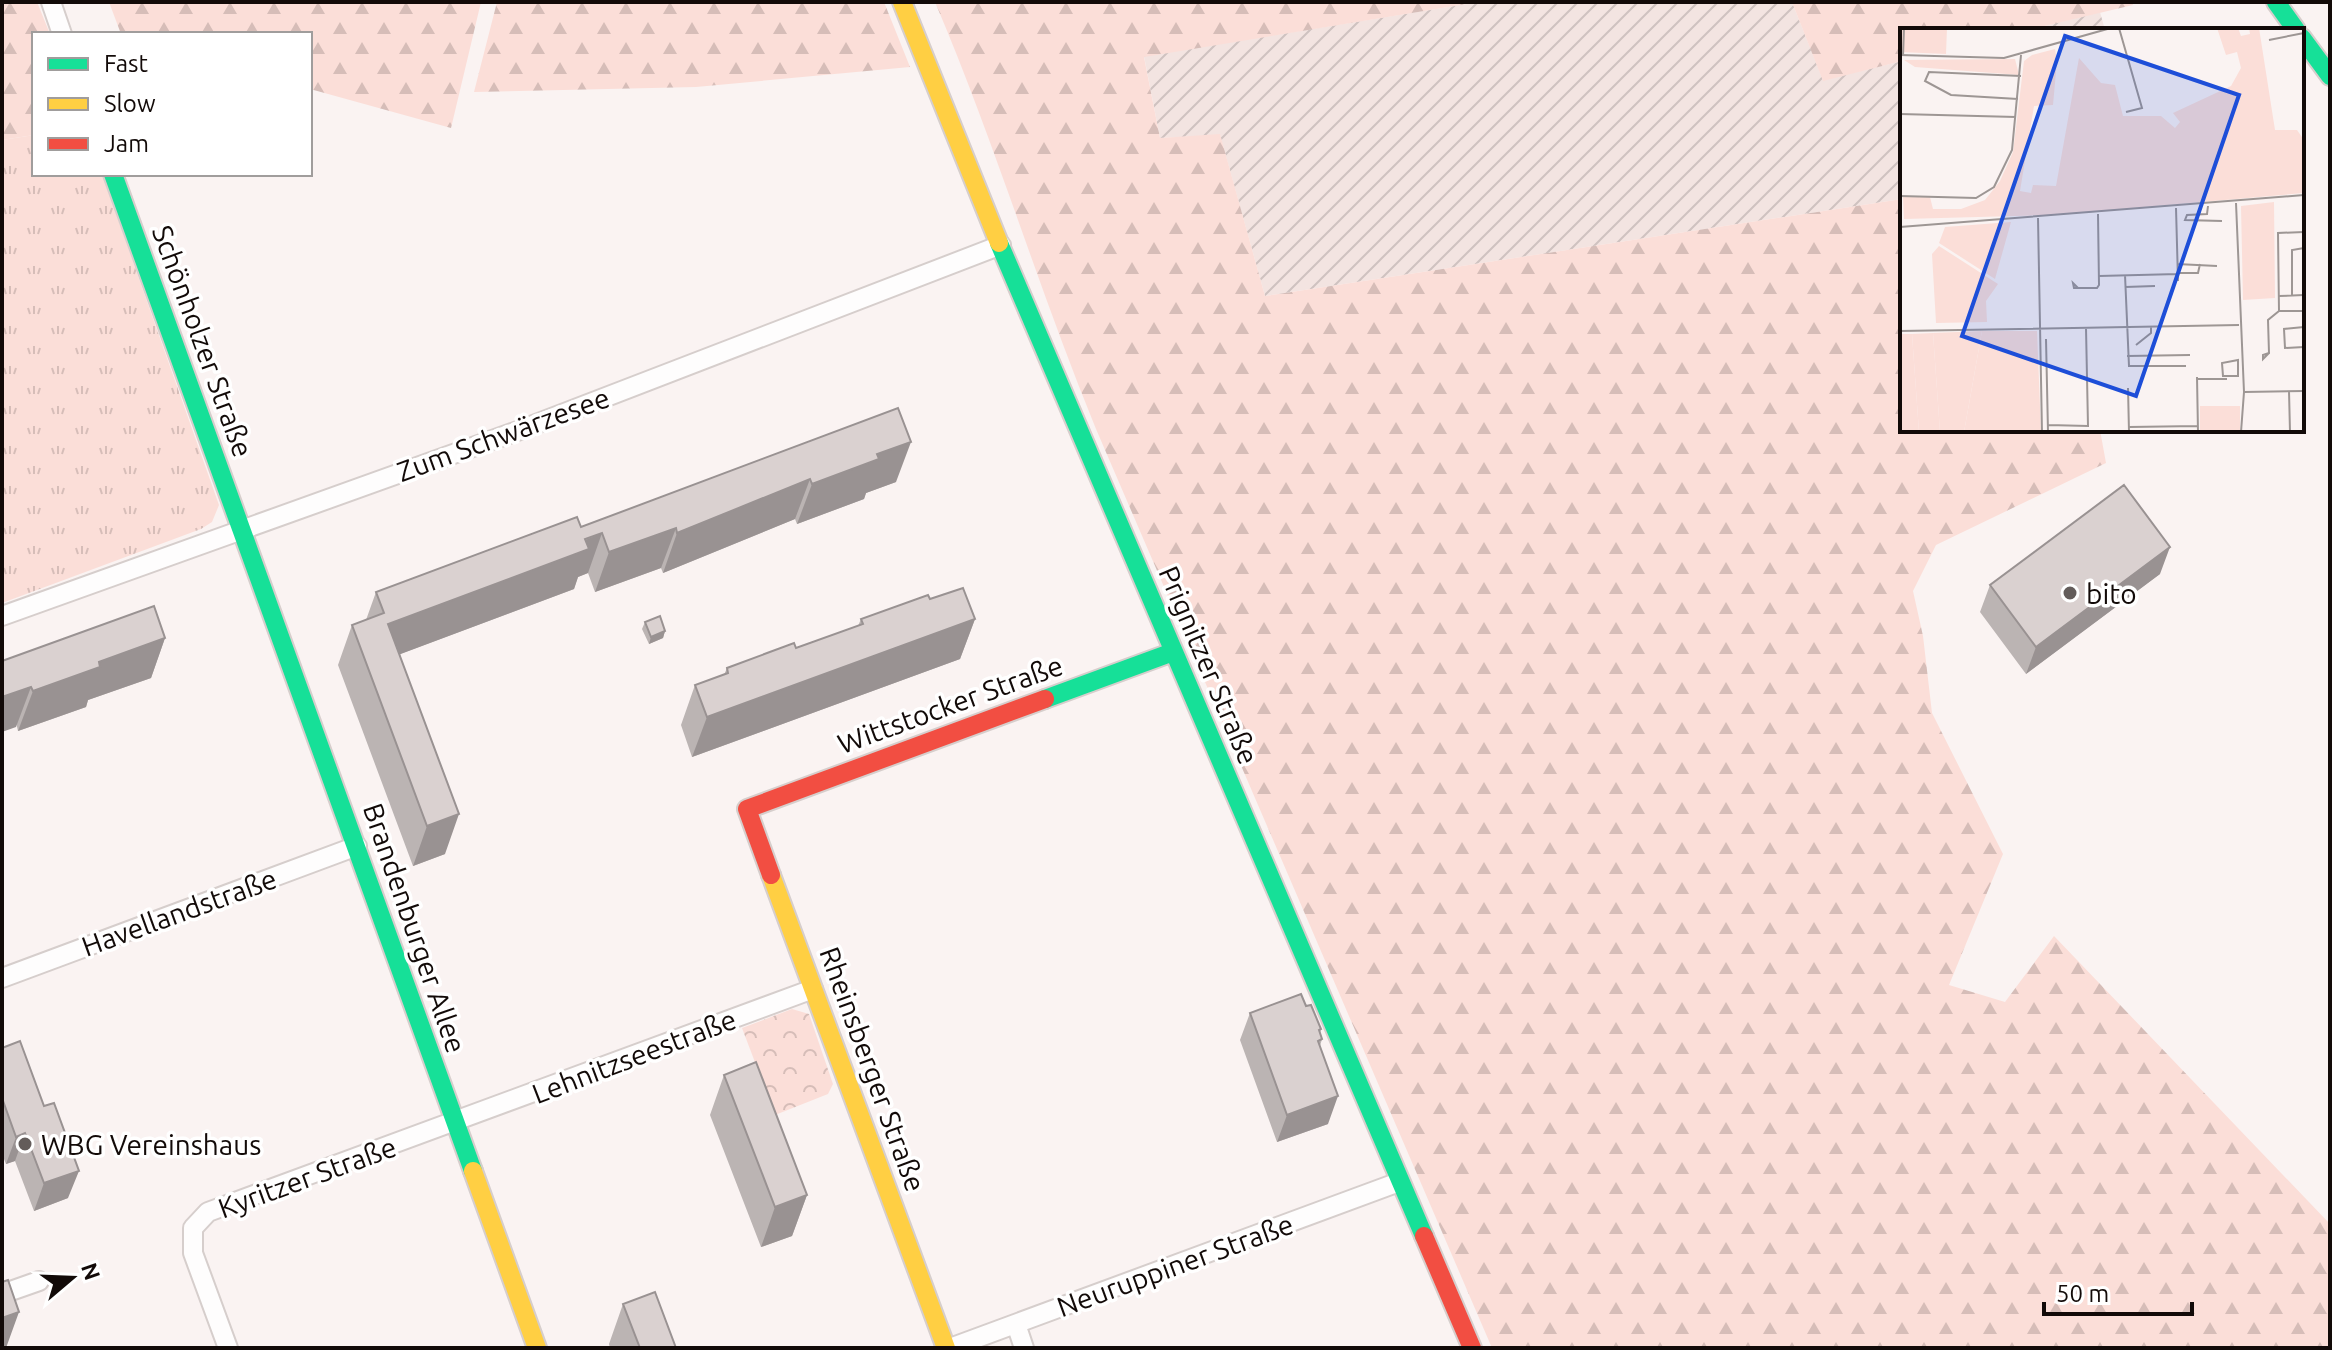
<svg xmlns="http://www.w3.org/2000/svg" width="2332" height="1350" font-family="Ubuntu,sans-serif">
  <defs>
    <pattern id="industrial-furrows" width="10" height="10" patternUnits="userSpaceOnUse" patternTransform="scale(2)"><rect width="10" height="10" fill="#f3e4e1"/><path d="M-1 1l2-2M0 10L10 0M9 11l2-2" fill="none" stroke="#cfc2c0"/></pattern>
    <pattern id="grass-tufts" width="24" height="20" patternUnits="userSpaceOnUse" patternTransform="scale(2)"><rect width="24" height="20" fill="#fbded8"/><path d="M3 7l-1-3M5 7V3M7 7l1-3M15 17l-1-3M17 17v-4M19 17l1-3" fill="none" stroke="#d6bdb8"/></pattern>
    <pattern id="forest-firs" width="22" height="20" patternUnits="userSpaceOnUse" patternTransform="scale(2)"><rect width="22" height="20" fill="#fbded8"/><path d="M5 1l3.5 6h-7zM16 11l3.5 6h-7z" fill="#d6bdb8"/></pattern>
    <pattern id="park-crowns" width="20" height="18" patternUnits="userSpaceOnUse" patternTransform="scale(2)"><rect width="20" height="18" fill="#fbded8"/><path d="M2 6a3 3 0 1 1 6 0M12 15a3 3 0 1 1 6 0" fill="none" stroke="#d6bdb8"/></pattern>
  </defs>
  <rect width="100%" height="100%" fill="#faf3f2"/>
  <path fill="url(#industrial-furrows)" d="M1479 2H1792L1823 80 1902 61V199L1265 296 1220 135 1160 138 1144 56Z
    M2100 12 2105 30H2028Z"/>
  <path fill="url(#grass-tufts)" d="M34 135V174H102L219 505 212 522 201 529 2 603V140Z"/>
  <path fill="url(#forest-firs)" d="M2 2H37L50 34H34V135L2 140Z
    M109 2H481L451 128 310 89V34H121Z
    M497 2H884L910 67 696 87 474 92Z
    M935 2H1479L1144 57 1160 138 1220 134 1265 296 1902 199V430H2100L2106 463 1936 545 1913 591 1923 636 1932 713 2003 854 1949 985 2005 1002 2054 936 2330 1224V1348H1492L1096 429C1038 288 995 142 935 2Z
    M1792 2H2132L2133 5 2028 30H1902V61L1823 81Z"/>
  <path fill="url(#park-crowns)" d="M792 1009 809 1014 833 1084 828 1094 775 1115 742 1028Z"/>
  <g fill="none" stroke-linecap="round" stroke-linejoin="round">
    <g stroke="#d6cecc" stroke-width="22">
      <path id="street" d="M51 2 62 34
        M2 616 523 429 1001 245
        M2 978 357 846
        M2 1294 39 1281
        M1016 1324 1024 1348
        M228 1348 193 1253V1228L208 1212 813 989
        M950 1348 1399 1182"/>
    </g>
    <g stroke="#d6cecc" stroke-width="22">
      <path id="fast" d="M2276 2 2296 30
        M2302 38 2330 76
        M113 174 473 1171
        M999 243 1424 1236
        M1045 699 1173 652"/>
    </g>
    <g stroke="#d6cecc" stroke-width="22">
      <path id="slow" d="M902 2 999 243
        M771 875 946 1348
        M473 1171 537 1348"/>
    </g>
    <g stroke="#d6cecc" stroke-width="22">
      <path id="jam" d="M771 875 747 809 1045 699
        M1424 1236 1472 1348"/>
    </g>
    <use href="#street" stroke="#fefdfd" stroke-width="18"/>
    <use href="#fast" stroke="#16e098" stroke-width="18"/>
    <use href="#slow" stroke="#ffcf43" stroke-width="18"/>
    <use href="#jam" stroke="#f24e42" stroke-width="18"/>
  </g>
  <path fill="#bbb4b3" d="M898 408 896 482 866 493 864 499 797 524 795 519 663 573 661 568 595 592 588 573 578 577 574 589 400 654 445 854 413 866 338 665 352 625 366 620 376 592 581 527Z
    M2160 574 2026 674 1980 612 1990 585Z
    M930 599 975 619 960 659 692 757 681 725 695 685 724 675 727 668 796 648 858 626 861 619Z
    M645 622 665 631 663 638 649 644 642 629Z
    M165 638 151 678 88 700 86 707 18 731 2 661Z
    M1306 1006 1321 1029 1320 1033 1322 1039 1320 1046 1328 1124 1277 1142 1240 1040 1250 1013Z
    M2 1048 44 1106 68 1198 34 1211 15 1161 6 1164 2 1154Z
    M724 1075 807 1195 792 1236 761 1247 710 1115Z
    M623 1304 676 1348H610L609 1344Z"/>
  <path fill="#999292" d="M911 442 896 482 866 493 864 499 797 524 812 484 877 454Z
    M810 479 795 519 663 573 677 533Z
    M676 528 661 568 595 592 609 552Z
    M602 533 588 573 578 577 574 589 374 664 388 624Z
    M2170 547 2160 574 2026 674 2036 647Z
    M975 619 960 659 692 757 707 717Z
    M665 631 663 638 649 644 651 637Z
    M165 638 151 678 88 700 86 707 18 731 33 691 99 662Z
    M31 687 16 727 2 732V697Z
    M459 814 445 854 413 866 427 826Z
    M1338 1096 1328 1124 1277 1142 1287 1115Z
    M25 1133 15 1161 6 1164 16 1137Z
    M79 1171 68 1198 34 1211 44 1183Z
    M807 1195 792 1236 761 1247 775 1207Z
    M19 1312 6 1348H2V1318Z"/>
  <path fill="#dad1d0" stroke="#999292" stroke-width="2" d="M898 408 911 442 877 454 879 459 812 484 810 479 677 533 676 528 609 552 602 533 585 539 589 549 388 624 459 814 427 826 352 625 384 613 376 592 577 517 581 527Z
    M2124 485 2170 547 2036 647 1990 585Z
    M963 588 975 619 707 717 695 685 728 673 727 668 794 643 796 648 863 624 861 619 928 595 930 599Z
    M154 606 165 638 99 662 100 667 33 691 31 687 2 697V661Z
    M660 616 665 631 651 637 645 622Z
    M1301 994 1306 1006 1311 1005 1321 1029 1319 1030 1322 1039 1318 1041 1338 1096 1287 1115 1250 1013Z
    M20 1041 44 1106 54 1103 79 1171 44 1183 25 1133 16 1137 2 1098V1048Z
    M756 1062 807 1195 775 1207 724 1075Z
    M8 1280 19 1312 2 1318V1282Z
    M655 1292 676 1348H640L623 1304Z"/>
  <g fill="#635c5a" stroke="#fff" stroke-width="3">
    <circle cx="2070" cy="593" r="8"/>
    <circle cx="25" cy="1144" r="8"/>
  </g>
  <g text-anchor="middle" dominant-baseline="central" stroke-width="7" stroke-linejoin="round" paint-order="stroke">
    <g font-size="28" fill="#120a08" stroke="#fff">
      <text transform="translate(203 341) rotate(70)">Schönholzer Straße</text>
      <text transform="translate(503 434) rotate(-20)">Zum Schwärzesee</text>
      <text transform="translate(1209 665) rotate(67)">Prignitzer Straße</text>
      <text transform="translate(950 704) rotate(-20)">Wittstocker Straße</text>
      <text transform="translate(179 912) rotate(-20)">Havellandstraße</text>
      <text transform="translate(415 928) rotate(71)">Brandenburger Allee</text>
      <text transform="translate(634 1056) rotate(-21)">Lehnitzseestraße</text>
      <text transform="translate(873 1069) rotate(70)">Rheinsberger Straße</text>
      <text transform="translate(307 1177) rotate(-20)">Kyritzer Straße</text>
      <text transform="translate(1175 1265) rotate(-20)">Neuruppiner Straße</text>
    </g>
    <g font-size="28" fill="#120a08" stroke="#fff" text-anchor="start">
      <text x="2086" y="593">bito</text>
      <text x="41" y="1144">WBG Vereinshaus</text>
    </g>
  </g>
  <g transform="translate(1900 28)">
    <rect width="404" height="404" fill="#faf3f2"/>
    <path d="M115 31 119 47 15 39 4 32ZM82 303H137L141 404H64ZM33 305 40 404H19L12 306Z" fill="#fbded8"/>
    <path d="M317 0H338L341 8 350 6 349 0H359L375 102H397L404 112V165L152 187 4 191 3 169H30L33 181H61L85 172 100 153 113 124 124 33 132 27 155 21 157 33 153 77 134 78 120 163 131 165 133 157 156 158 179 30 201 55 215 57 223 88H261L275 100 280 94 273 85 331 58 341 40 337 24 326 27ZM111 194 95 251 39 215 45 199ZM39 218 98 256 86 273 87 294 36 295 32 226ZM82 303 64 404H40L33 305ZM0 306H12L19 404H0Z" fill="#fbded8"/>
    <path d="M374 174 375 270 343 272 341 178ZM300 378H340V404H300Z" fill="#fbded8"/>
    <path d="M1 0H47L46 26 0 24Z" fill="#fbded8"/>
    <path fill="none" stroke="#9d9694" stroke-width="2" d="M219 0 242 80 226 84M369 12 404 5M0 27 104 30 211 0M3 28 4 0M118 71 51 67 25 53 29 44 121 48M0 86 116 89M0 168 76 170 94 159 112 122 121 27M336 175 344 364M308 178 307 186 287 187 285 192 322 193M276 180 278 253M138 190 142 404M0 199 404 167M277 236 317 238M278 245H298L300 236M225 247 229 338H286M199 248 278 246M225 259 255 258M178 260 173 255 174 260H197L199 257 198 186M392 267V222L404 220M379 268 404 267M379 283 378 205 404 204M379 283H404M404 299 384 301 385 320 404 319M0 303 339 297M146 311 148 404M236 317 251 305V299M369 325 363 331V327L369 325 368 292 379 283M227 328 290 327M338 332V348H323L322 335ZM297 349 298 404M297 351H327M228 360 229 404M389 363 390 404M344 364 404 363M148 397 188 398 186 300M229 399 298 398M341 404 344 364"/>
    <path fill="#1d4ed8" fill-opacity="0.15" stroke="#1d4ed8" stroke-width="4" d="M165 8 339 67 236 368 62 308Z"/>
    <rect width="404" height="404" fill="none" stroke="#120a08" stroke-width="4"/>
  </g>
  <rect width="2332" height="1350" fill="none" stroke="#120a08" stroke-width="8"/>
  <rect x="32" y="32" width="280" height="144" fill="#ffffff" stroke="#a09d9c" stroke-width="2"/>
  <rect x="48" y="58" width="40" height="12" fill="#16e098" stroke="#a09d9c" stroke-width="2"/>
  <text x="104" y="72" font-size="24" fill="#120a08">Fast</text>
  <rect x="48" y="98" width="40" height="12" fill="#ffcf43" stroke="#a09d9c" stroke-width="2"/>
  <text x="104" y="112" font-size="24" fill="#120a08">Slow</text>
  <rect x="48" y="138" width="40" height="12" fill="#f24e42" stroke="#a09d9c" stroke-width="2"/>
  <text x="104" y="152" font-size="24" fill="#120a08">Jam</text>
  <g transform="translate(72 1278) rotate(71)" stroke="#ffffff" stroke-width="6" paint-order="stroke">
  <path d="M0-6L14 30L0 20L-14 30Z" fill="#120a08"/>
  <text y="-12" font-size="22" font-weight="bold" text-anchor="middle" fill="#120a08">N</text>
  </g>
  <path d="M2044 1302v12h148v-12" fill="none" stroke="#120a08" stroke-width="4"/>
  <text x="2056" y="1302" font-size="24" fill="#120a08" stroke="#ffffff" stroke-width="6" paint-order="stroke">50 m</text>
</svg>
